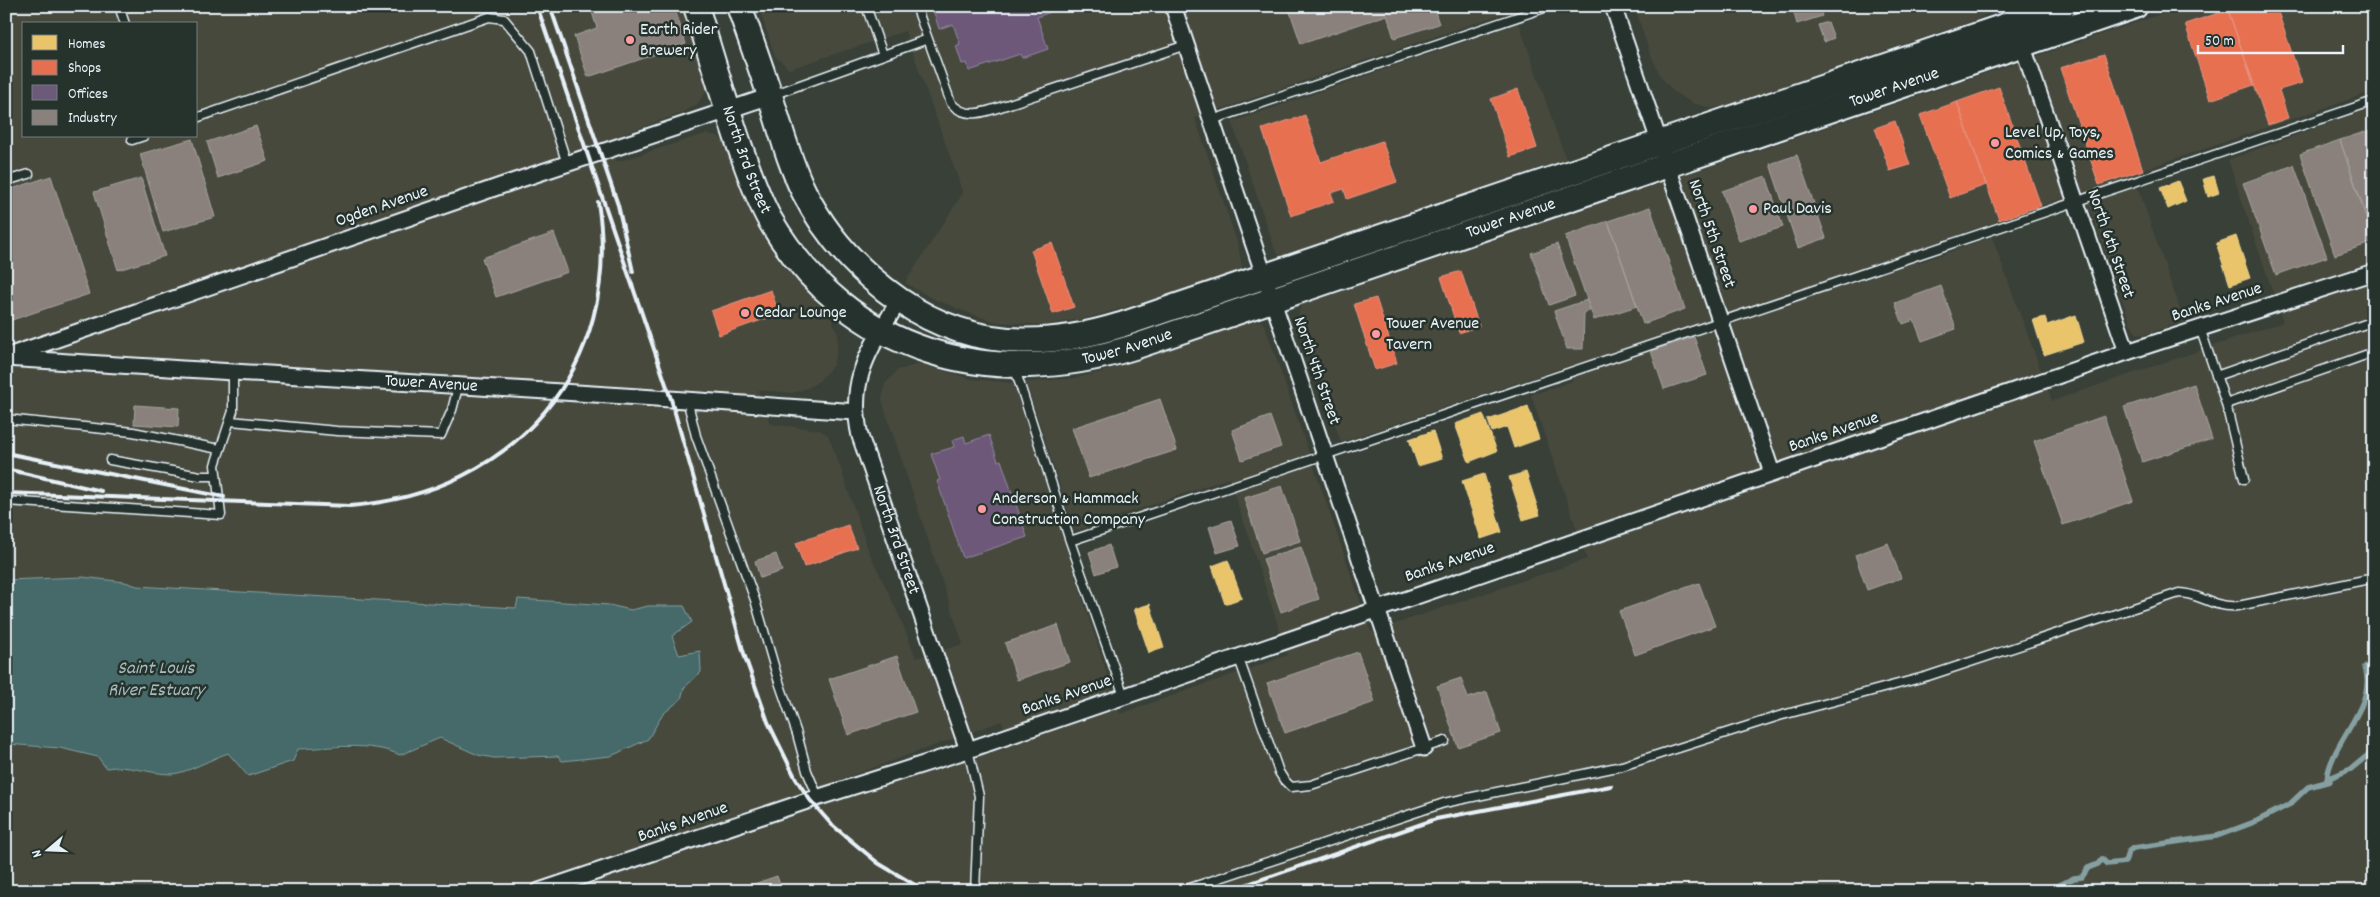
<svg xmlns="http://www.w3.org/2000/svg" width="2380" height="897" font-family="Dekko,sans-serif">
  <rect width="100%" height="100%" fill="#394037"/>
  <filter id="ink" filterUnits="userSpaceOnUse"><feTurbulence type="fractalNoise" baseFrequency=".02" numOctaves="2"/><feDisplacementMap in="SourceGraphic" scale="10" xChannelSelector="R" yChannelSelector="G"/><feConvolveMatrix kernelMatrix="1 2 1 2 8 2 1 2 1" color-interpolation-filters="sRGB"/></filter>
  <g filter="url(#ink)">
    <path fill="#464a3e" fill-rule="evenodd" d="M6 6H684L709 81 707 91 696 105 684 112 609 139 617 162 695 137 707 134 718 136 727 144 763 228 776 251 791 273 832 320 838 334 837 351 833 365 819 381 808 388 792 393 758 390 770 424 820 430 828 435 841 469 868 550 899 615 916 658 963 644 885 410 882 398 885 384 898 370 919 364 972 379 1013 383 1120 714 1288 655 1229 478 1075 531 1026 382 1076 378 1102 372 1246 323 1261 321 1265 326 1371 632 1587 559 1531 395 1573 381 1568 366 1341 442 1298 317 1301 305 2185 6H2374V91L2133 173 2184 321 2144 335 2136 333 2130 322 2084 191 1914 250 1918 263 1992 237 2052 401 2283 322 2228 160 2374 107V891H6V744L60 748 98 757 106 768 119 766 142 771 174 774 228 753 364 747 385 748 400 755 440 738 478 755 494 758 558 756 562 761 611 756 658 725 663 714 680 699 684 688 701 672 679 656 672 636 692 623 683 606H648L631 610 609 605 518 599 516 608 137 586 125 582 82 577 6 580ZM24 24H196V136H24ZM1002 721 1011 747 950 764 837 800 831 783ZM761 806 768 824 704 845 698 827Z
      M758 6H1525L1195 118 1238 245 1242 267 1232 274 1141 303 1087 318 1045 325 998 322 974 315 934 299 905 283 963 193 905 31 789 69 775 56Z
      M1634 6H1988V10L1985 15 1978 19 1724 106 1711 108 1692 103 1674 92 1661 77 1650 53Z
      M1519 23 1566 160 1288 254 1279 255 1275 250 1232 122Z"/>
    <path fill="#456a69" stroke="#86a0a2" d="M82 577 125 582 137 586 516 608 518 599 609 605 631 610 648 606H684L692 622 672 636 679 655 700 651 701 672 684 688 681 699 663 714 648 739 611 756 562 761 558 756 494 758 478 755 440 738 400 755C369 741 331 748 298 749L293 761 248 776 228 753C213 758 187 773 172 774 149 774 128 764 106 768L98 757 60 748 6 744V580Z"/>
    <path fill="#e9c46a" stroke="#e9d295" d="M2214 176 2219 193 2208 197 2203 179Z
      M2178 181 2186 201 2168 209 2160 188Z
      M2236 236 2250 278 2230 285 2216 243Z
      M2076 315 2084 342 2044 355 2033 320 2045 317 2047 325Z
      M1528 406 1539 439 1514 448 1507 427 1492 432 1488 420Z
      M1483 414 1497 451 1469 462 1455 424Z
      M1433 431 1442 459 1418 466 1409 439Z
      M1526 472 1540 515 1523 520 1509 477Z
      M1484 474 1502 532 1481 539 1462 481Z
      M1228 560 1242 598 1225 604 1212 566Z
      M1150 604 1164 648 1149 653 1134 609Z"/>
    <path fill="#e76f51" stroke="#e79683" d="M2240 6H2276L2302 83 2279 90 2288 118 2268 125 2228 10Z
      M2228 10 2254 85 2210 100 2185 24Z
      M2104 54 2143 170 2099 185 2060 68Z
      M1999 87 2041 206 1999 220 1957 102Z
      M1518 89 1537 148 1510 157 1491 99Z
      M1957 102 1986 185 1950 198 1920 115Z
      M1305 115 1321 162 1382 141 1397 182 1347 199 1344 189 1331 193 1334 201 1291 216 1262 129Z
      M1895 121 1910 165 1890 171 1875 128Z
      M1052 243 1074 307 1053 314 1031 250Z
      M1461 271 1479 326 1459 333 1441 277Z
      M771 290 779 314 719 335 711 311Z
      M1376 298 1397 363 1375 370 1354 304Z
      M848 525 857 548 804 567 796 543Z"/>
    <path fill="#6d597a" stroke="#9287a0" d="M932 6H1067L1037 17 1048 49 1022 58 1020 54 969 71 967 63 962 64 956 46 960 44 953 24 939 29Z
      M989 435 998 461 1001 460 1027 537 963 558 937 481 940 480 931 454 954 447 952 440 964 436 966 443Z"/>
    <path fill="#8a817c" stroke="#a6a3a1" d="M590 6H674L686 44 588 77 574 36 597 28Z
      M1288 6H1433L1439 24 1394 38 1387 15 1301 44Z
      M1792 6H1819L1822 16 1797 24Z
      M1828 22 1834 38 1824 42 1818 25Z
      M256 126 268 161 218 178 207 142Z
      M2374 129V238L2340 140Z
      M192 139 215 217 163 232 140 154Z
      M2340 140 2374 242 2335 255 2300 154Z
      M1797 155 1826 238 1798 248 1770 164Z
      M2294 165 2327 257 2276 275 2243 183Z
      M51 176 89 294 6 322V191Z
      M1766 176 1783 227 1739 241 1722 191Z
      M141 178 165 256 118 270 94 192Z
      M1650 207 1685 309 1643 324 1608 221Z
      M1608 221 1637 306 1594 320 1565 236Z
      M554 233 568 272 496 297 482 258Z
      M1557 244 1575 296 1549 305 1531 253Z
      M1941 286 1956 329 1922 341 1914 320 1903 324 1895 303Z
      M1587 300 1590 311 1584 313 1583 349H1567L1554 311Z
      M1694 337 1707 375 1664 389 1651 351Z
      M2194 384 2212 439 2142 462 2124 407Z
      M1160 399 1177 450 1089 478 1072 428Z
      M135 405 179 408 178 427 134 424Z
      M1270 416 1281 447 1242 460 1232 430Z
      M2104 416 2133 501 2063 525 2034 441Z
      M1282 486 1300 541 1262 553 1244 498Z
      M1231 520 1240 546 1217 553 1209 527Z
      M1888 543 1901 578 1867 590 1855 555Z
      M1109 545 1116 567 1096 574 1089 552Z
      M1301 547 1319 599 1281 612 1263 559Z
      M776 554 782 571 760 578 755 561Z
      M1699 583 1715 626 1635 655 1619 611Z
      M1058 625 1070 662 1017 680 1005 643Z
      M1358 652 1375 702 1285 733 1267 683Z
      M897 656 916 712 848 735 829 679Z
      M1461 678 1468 698 1487 692 1501 733 1458 747 1437 686Z
      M777 876 782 891H734Z"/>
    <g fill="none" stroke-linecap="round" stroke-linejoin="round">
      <path stroke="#86a0a2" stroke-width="5.5" d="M2327 779 2351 769 2374 750
        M2032 891 2050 890 2074 878 2082 877 2088 868 2098 864 2102 859 2107 864 2125 862 2128 852 2133 848 2217 836 2257 821 2290 804 2308 787 2330 781 2327 779C2331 741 2378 705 2365 667L2374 662"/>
      <g stroke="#e8f1f8" stroke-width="11">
        <path id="lane" d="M119 6 125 24
          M866 6 883 55
          M916 6 951 103C965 120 986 112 1003 106L1186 45
          M772 95 928 39
          M196 118 489 17 504 19 531 51 567 164
          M1212 120 1550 6
          M132 140 144 136
          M6 181 29 174
          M2200 328 2226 404 2244 479
          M1014 366 1070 541 1124 696
          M2216 376 2374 321
          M687 399 696 436 755 600 777 676 797 734 807 771 818 797
          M2226 404 2374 352
          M6 419 133 432 219 449
          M231 421 337 431 441 435 452 410 458 387
          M110 460 200 476H216
          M6 501 221 515 215 465 233 411V373
          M1070 541 2374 101
          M1238 656 1279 772 1284 780 1291 787 1311 785 1445 741
          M968 750 979 796 975 891
          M1181 891 1444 803 1622 766 1779 716 1928 676 2179 593C2200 593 2211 608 2238 606L2374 578"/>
      </g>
      <g stroke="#e8f1f8" stroke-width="19">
        <g id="street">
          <path d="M1173 6 1424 748"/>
          <path d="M1613 6 1772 473"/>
          <path d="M2009 6 2127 352"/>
          <path id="s1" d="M899 300C871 349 847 377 860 436L968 750"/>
          <path d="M8 356 512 182 770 96"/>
          <path id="s2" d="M6 358C289 376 573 391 856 412"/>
          <path d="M539 891 810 800 968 750 2127 352 2374 272"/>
        </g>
      </g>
      <g stroke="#e8f1f8" stroke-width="28">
        <g id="primary">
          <path id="s3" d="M696 6C710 53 724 100 740 147 749 172 757 197 770 220 848 354 992 392 1134 347L2135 6"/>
          <path d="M739 6C750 37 761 68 771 99 781 130 789 162 804 192 820 224 844 254 871 278 947 345 1027 354 1121 325L2064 6"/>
        </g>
      </g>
      <use href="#lane" stroke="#26332d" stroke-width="8"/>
      <use href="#street" stroke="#26332d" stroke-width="15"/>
      <use href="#primary" stroke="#26332d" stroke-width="24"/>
      <path stroke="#e8f1f8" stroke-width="4" d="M537 6 671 399 745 657 768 722 796 779 810 800 831 824 878 863 925 891
        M550 6 618 205 633 272
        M6 453 224 497
        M6 469 101 491
        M6 493 350 506C514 493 624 367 598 202
        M1228 891 1436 819 1611 786"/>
    </g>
  </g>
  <g fill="#ff9aa2" stroke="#26332d" stroke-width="2">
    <circle cx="630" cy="40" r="5"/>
    <circle cx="1995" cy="143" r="5"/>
    <circle cx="1753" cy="209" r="5"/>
    <circle cx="745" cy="313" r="5"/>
    <circle cx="1376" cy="334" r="5"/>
    <circle cx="982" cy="509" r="5"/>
  </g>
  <g text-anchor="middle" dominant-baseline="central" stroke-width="5" stroke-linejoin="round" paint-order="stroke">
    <g font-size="18" fill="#e8f1f8" stroke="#26332d" text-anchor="start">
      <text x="640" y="30">Earth Rider<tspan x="640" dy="21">Brewery</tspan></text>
      <text x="2005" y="133">Level Up, Toys,<tspan x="2005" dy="21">Comics &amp; Games</tspan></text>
      <text x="1763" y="209">Paul Davis</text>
      <text x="755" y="313">Cedar Lounge</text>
      <text x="1386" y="324">Tower Avenue<tspan x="1386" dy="21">Tavern</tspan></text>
      <text x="992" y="499">Anderson &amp; Hammack<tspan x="992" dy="21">Construction Company</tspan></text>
    </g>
    <g font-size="18" fill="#e8f1f8" stroke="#26332d">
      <text stroke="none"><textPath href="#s3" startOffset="1449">Tower Avenue</textPath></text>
      <text stroke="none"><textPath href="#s3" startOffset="162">North 3rd Street</textPath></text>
      <text transform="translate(382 207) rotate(-19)">Ogden Avenue</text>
      <text stroke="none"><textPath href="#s3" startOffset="1044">Tower Avenue</textPath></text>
      <text transform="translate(1711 234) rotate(71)">North 5th Street</text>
      <text transform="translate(2110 244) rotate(71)">North 6th Street</text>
      <text transform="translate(2217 303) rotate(-18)">Banks Avenue</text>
      <text stroke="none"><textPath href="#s3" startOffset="639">Tower Avenue</textPath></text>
      <text transform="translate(1316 371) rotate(71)">North 4th Street</text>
      <text stroke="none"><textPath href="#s2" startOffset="426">Tower Avenue</textPath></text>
      <text transform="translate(1834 433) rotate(-19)">Banks Avenue</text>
      <text stroke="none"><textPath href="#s1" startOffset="256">North 3rd Street</textPath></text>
      <text transform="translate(1450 563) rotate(-19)">Banks Avenue</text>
      <text transform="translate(1067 696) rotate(-19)">Banks Avenue</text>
      <text transform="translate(683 823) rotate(-19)">Banks Avenue</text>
    </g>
    <g font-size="19" font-style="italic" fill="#a7bbbf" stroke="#26332d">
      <text x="156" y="669">Saint Louis<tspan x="156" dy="22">River Estuary</tspan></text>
    </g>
  </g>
  <rect width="2380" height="897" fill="none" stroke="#26332d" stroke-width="25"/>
  <rect x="12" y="12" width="2355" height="872" fill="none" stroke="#e8f1f8" stroke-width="2" filter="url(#ink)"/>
  <rect x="22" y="22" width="175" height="115" fill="#26332d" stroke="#747f7e"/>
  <rect x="32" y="35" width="25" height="15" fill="#e9c46a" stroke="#747f7e"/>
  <text x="68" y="48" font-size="15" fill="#e8f1f8">Homes</text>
  <rect x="32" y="60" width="25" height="15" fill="#e76f51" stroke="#747f7e"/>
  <text x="68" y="72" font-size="15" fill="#e8f1f8">Shops</text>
  <rect x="32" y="85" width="25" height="15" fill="#6d597a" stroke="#747f7e"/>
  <text x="68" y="98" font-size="15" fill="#e8f1f8">Offices</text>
  <rect x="32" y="110" width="25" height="15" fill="#8a817c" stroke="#747f7e"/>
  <text x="68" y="122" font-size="15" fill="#e8f1f8">Industry</text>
  <g transform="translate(48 850) rotate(251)" stroke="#26332d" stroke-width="4" paint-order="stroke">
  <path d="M0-4L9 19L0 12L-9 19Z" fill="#e8f1f8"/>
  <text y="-8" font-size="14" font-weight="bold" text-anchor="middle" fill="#e8f1f8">N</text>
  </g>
  <path d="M2198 45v8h145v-8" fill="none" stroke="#e8f1f8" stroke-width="2.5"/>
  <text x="2205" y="45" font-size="15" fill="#e8f1f8" stroke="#26332d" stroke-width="4" paint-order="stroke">50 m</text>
</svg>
